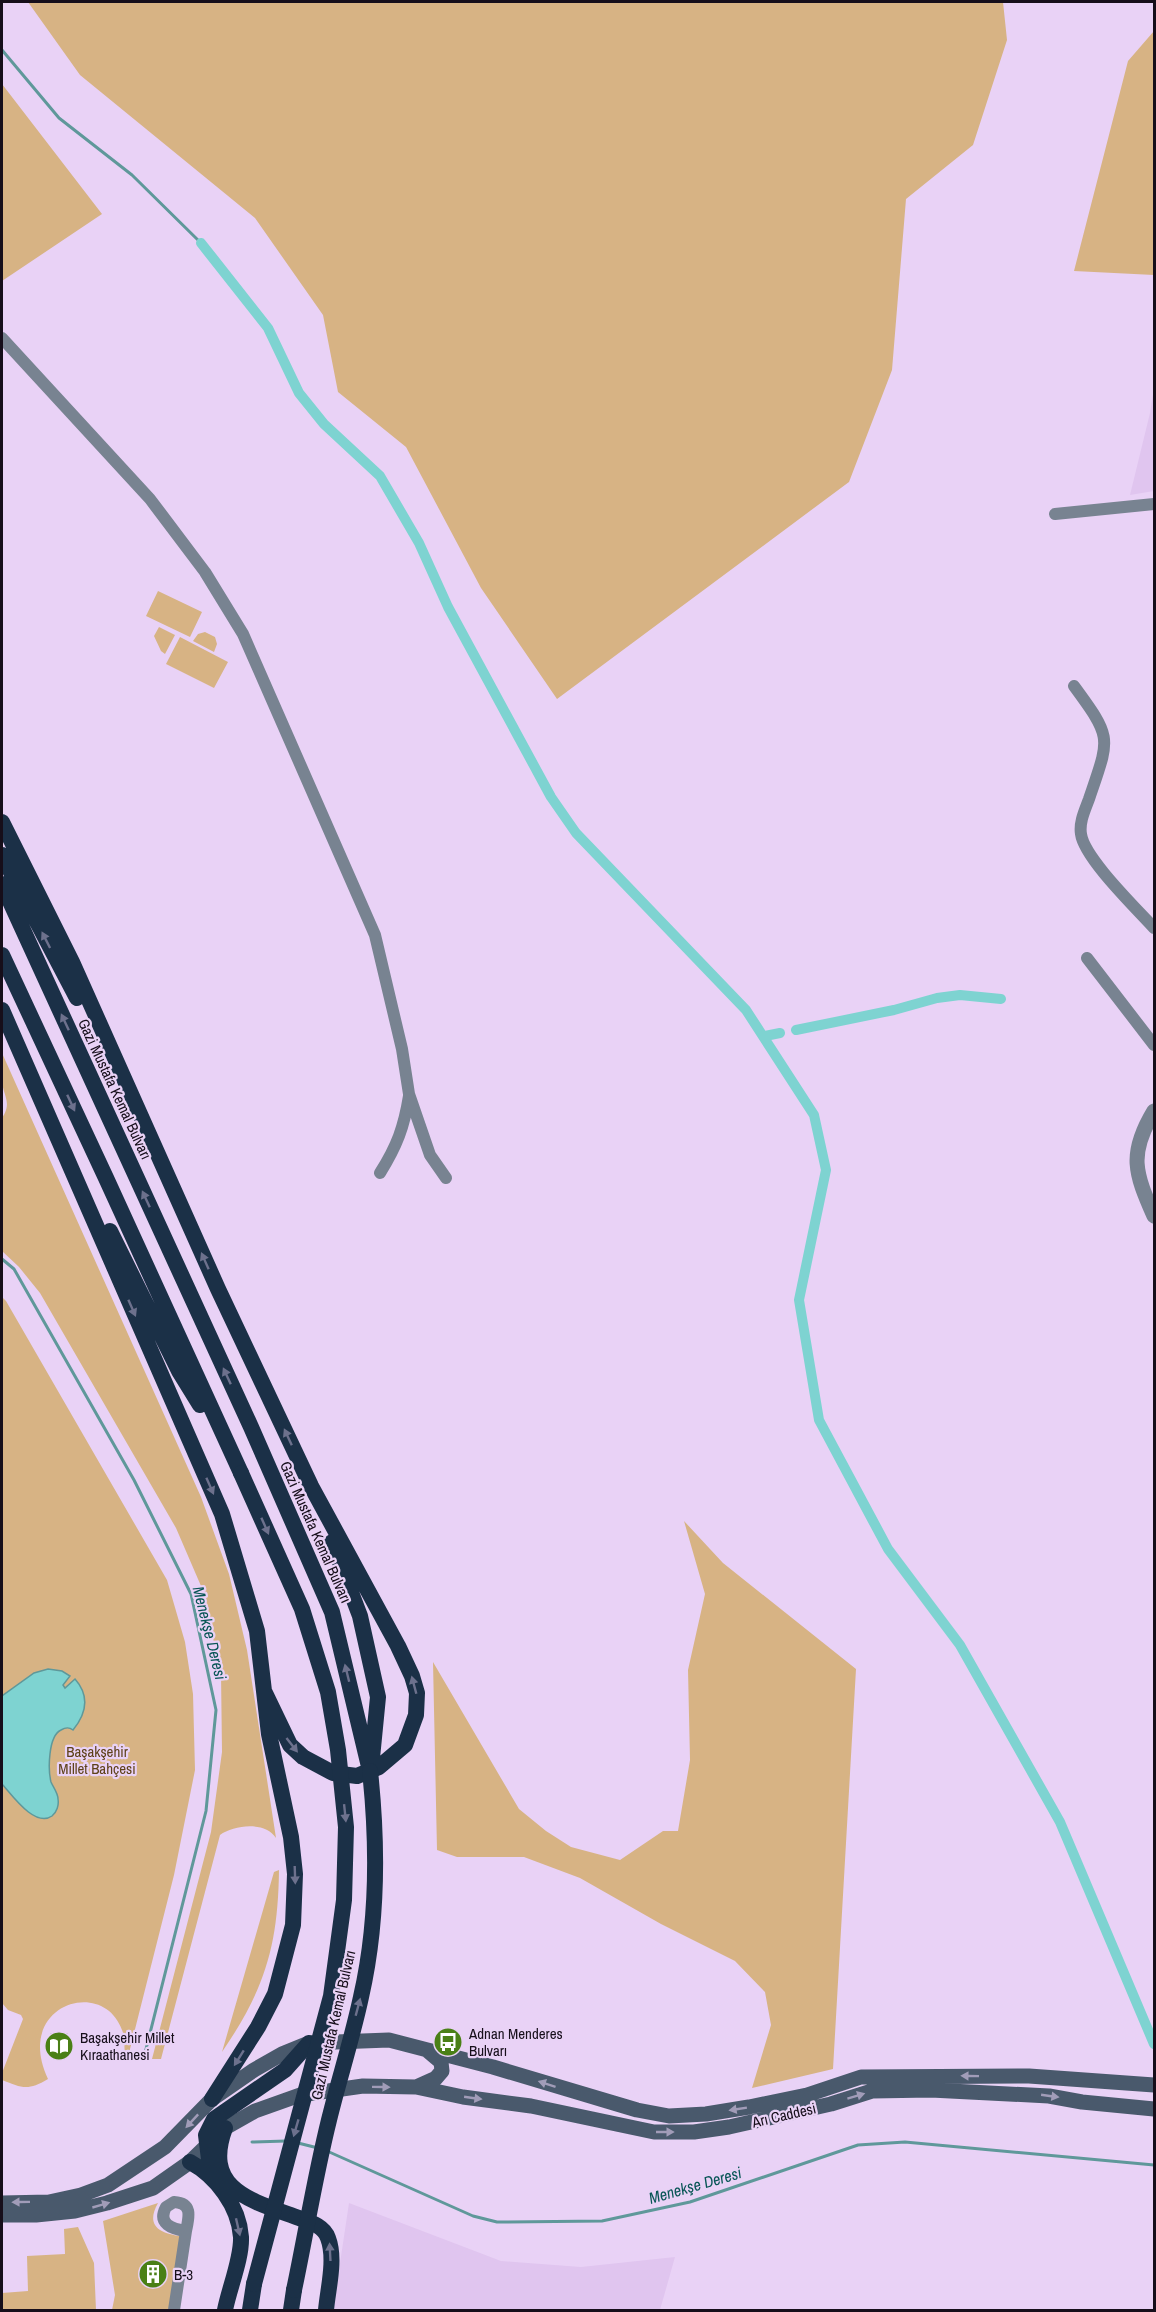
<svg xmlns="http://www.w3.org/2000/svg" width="1156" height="2312" font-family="'Archivo Narrow',sans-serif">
  <rect width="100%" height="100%" fill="#e9d2f6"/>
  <path fill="#e0c5ef" d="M1154 388V491L1130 495 1150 413Z
    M349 2203 501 2261 581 2267 675 2257 660 2310H333Z"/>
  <path fill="#d7b384" d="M28 2H1003L1007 40 973 145 906 199 892 370 849 482 557 699 481 588 406 447 338 392 323 315 255 218 80 75Z
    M1154 31V275L1074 271 1128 61Z
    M2 84 102 214 2 281Z
    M158 591 202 612 190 637 146 616Z
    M159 627 175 635 165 654 161 651 154 636Z
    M205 632 215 637 217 644 214 652 193 641 198 634Z
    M180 637 228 662 214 688 166 664Z
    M2 1053 201 1497 229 1574 247 1650 276 1838C265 1821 234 1825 220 1835L161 2059H152L211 1832 222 1752 221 1673 201 1586 176 1528 40 1293 19 1267 2 1251V1118C12 1103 4 1097 2 1082 0 1073 1 1063 2 1053Z
    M2 1297 6 1301 167 1580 185 1642 193 1694 195 1770 174 1875 129 2053H125C124 2046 125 2036 122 2030 103 1976 13 2005 48 2079 28 2091 22 2088 2 2080V2073L23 2019 21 2015 8 2010 2 2003Z
    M684 1521 723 1563 856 1669 833 2069 752 2088 771 2025 765 1992 735 1961 661 1924 580 1878 524 1857H457L437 1850 433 1662 519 1809 546 1831 571 1847 620 1860 663 1831H678L690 1760 688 1670 705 1594Z
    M279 1870C278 1946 265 1989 222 2052L274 1872Z
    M158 2203C145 2226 160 2233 180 2236L169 2310H112L115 2295 103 2221Z
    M78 2227 94 2263 96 2310H2V2293L28 2291 27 2256 65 2254 64 2229Z"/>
  <path fill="#7ed3d1" stroke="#5f989a" stroke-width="1.5" d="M48 1669 62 1671 70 1676 63 1685 65 1688 75 1679C90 1696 86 1714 73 1730 69 1727 66 1727 61 1730 48 1736 48 1770 51 1782 53 1787 58 1793 58 1799 59 1805 57 1812 52 1816 35 1828 12 1795 2 1784V1696L34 1673Z"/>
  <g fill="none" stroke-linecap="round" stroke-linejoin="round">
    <path stroke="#5f989a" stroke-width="3" d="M2 50 59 118 132 175 201 243
      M2 1259 14 1269 134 1480 191 1594 216 1710 206 1811 145 2053
      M252 2142 286 2141
      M298 2143 318 2148
      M327 2151 473 2216 497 2222 602 2221 690 2202 858 2145 905 2142 1154 2165"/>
    <path stroke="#7ed3d1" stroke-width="10" d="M201 243 268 328 299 393 324 424 380 476 419 543 448 607 551 797 576 833 746 1010 814 1115 826 1170 799 1300 819 1420 888 1549 960 1645 1060 1822 1154 2044
      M796 1030 894 1010 937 998 960 995 1001 999
      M765 1036 780 1033"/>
    <path stroke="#788391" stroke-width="12" d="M2 338 150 499 205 572 243 634 375 935 402 1049 409 1094 430 1155 446 1178
      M1055 514 1154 504
      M1074 686C1113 739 1110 737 1089 799 1085 810 1079 822 1081 834 1084 858 1137 909 1154 928
      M1087 958 1154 1045
      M380 1173C397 1146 404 1127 409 1096
      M174 2202C193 2203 189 2217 186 2231 172 2229 157 2224 166 2207Z
      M174 2310 186 2231"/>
    <path stroke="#788391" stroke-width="15" d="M1154 1111C1128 1154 1135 1173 1154 1216"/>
    <path stroke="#49596c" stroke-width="15" d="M416 2087 436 2078 442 2071 441 2062 428 2051
      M2 2203 49 2202 81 2195 108 2185 165 2147 212 2099 254 2070 282 2054 309 2043 389 2040 493 2067 637 2110 669 2116 706 2114 749 2107 807 2095 861 2077 1029 2076 1154 2085
      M2 2215H36L75 2211 107 2203 153 2188 190 2162 225 2128 255 2111 300 2095 363 2086 416 2087 463 2097 531 2106 654 2132H694L729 2127 831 2104 872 2091 931 2090 1049 2096 1082 2102 1154 2109"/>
    <path stroke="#1b3047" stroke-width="16" d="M2 822 72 962 218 1289 311 1486 398 1646 412 1676 417 1693 416 1715 405 1745 379 1767 357 1776 333 1773 303 1757 290 1745 265 1693
      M2 855 77 998
      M2 884 251 1427 332 1612 370 1771
      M2 955 106 1178 241 1473
      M2 1010 222 1514 257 1631 269 1734 291 1837 295 1874 293 1925 275 1994 258 2027 212 2099
      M110 1231 179 1371 200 1405
      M332 1542 360 1616 378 1697 372 1758
      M225 2128C202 2190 252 2201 299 2218 310 2222 324 2226 328 2238 336 2259 328 2288 326 2310
      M190 2162C216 2176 239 2206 241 2237 242 2258 229 2289 225 2310
      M210 2167 206 2135 214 2119 285 2070 309 2043
      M250 2310 254 2284
      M291 2310 294 2290"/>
    <path stroke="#1b3047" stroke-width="16" d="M241 1473 302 1609 328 1692 338 1750 346 1827 344 1900 331 1996 254 2284
      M294 2290C306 2233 315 2176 329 2120 339 2079 352 2039 361 1997 378 1923 378 1846 370 1771"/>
  </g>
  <defs><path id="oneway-solid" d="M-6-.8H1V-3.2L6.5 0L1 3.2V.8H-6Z" transform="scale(1.5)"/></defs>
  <g fill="#6d718d">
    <use href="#oneway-solid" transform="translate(46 940) rotate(-117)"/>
    <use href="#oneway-solid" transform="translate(65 1022) rotate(-115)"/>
    <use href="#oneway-solid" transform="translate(71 1103) rotate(65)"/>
    <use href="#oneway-solid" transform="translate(146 1199) rotate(-115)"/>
    <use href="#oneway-solid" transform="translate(205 1261) rotate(-114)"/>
    <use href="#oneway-solid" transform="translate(132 1308) rotate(66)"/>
    <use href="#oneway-solid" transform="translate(227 1376) rotate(-115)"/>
    <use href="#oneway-solid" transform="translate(288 1437) rotate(-115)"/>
    <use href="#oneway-solid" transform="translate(210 1486) rotate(66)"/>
    <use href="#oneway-solid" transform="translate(265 1526) rotate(66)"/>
    <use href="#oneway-solid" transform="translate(347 1673) rotate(-104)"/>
    <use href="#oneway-solid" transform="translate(414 1685) rotate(-105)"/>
    <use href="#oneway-solid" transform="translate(292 1745) rotate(52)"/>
    <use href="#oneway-solid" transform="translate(345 1813) rotate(84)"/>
    <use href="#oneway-solid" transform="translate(295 1875) rotate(88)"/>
    <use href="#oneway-solid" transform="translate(358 2007) rotate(-75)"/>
    <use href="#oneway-solid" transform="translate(239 2058) rotate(122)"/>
    <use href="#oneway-solid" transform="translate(296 2128) rotate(106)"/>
    <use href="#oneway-solid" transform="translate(238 2227) rotate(77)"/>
    <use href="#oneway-solid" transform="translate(330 2252) rotate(-93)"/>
  </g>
  <g fill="#a19cb8">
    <use href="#oneway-solid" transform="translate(970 2076) rotate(-179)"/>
    <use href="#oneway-solid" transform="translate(547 2084) rotate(-162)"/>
    <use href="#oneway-solid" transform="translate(381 2087) rotate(1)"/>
    <use href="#oneway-solid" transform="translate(856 2096) rotate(-17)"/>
    <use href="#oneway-solid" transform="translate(1050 2096) rotate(8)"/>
    <use href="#oneway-solid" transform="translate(473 2098) rotate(8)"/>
    <use href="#oneway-solid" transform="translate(738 2109) rotate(171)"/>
    <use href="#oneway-solid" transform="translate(192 2121) rotate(133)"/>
    <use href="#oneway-solid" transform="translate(665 2132)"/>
    <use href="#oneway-solid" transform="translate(21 2202) rotate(179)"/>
    <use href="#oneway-solid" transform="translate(101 2205) rotate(-16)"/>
  </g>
  <defs>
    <g id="bus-disc" transform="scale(1.5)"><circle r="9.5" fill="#4a8016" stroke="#e9d2f6"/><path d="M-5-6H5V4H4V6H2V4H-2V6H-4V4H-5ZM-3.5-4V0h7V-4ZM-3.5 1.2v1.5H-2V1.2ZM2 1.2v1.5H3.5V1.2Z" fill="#fff"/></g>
    <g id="library-disc" transform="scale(1.5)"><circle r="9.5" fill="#4a8016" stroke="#e9d2f6"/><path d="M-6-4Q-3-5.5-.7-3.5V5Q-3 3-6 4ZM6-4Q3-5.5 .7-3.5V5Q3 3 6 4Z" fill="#fff"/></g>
    <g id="building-disc" transform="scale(1.5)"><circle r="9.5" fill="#4a8016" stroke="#e9d2f6"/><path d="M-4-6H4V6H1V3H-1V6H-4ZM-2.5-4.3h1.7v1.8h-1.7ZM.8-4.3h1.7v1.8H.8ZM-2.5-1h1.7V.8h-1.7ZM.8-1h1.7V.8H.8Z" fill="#fff"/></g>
  </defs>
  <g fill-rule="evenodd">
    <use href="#bus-disc" x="448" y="2042"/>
    <use href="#library-disc" x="59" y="2046"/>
    <use href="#building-disc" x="153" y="2274"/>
  </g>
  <g text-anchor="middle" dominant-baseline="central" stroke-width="4.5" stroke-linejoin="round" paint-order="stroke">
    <g font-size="15" fill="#160e1a" stroke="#e9d2f6">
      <text transform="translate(115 1089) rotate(65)">Gazi Mustafa Kemal Bulvarı</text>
      <text transform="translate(316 1532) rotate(66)">Gazi Mustafa Kemal Bulvarı</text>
      <text transform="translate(333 2025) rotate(-77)">Gazi Mustafa Kemal Bulvarı</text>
      <text transform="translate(784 2115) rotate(-13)">Arı Caddesi</text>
    </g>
    <g font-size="15" fill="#5d4118" stroke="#e9d2f6">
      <text x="97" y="1751">Başakşehir<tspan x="97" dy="17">Millet Bahçesi</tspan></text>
    </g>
    <g font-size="15" fill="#160e1a" stroke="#e9d2f6" text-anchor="start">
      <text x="469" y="2033">Adnan Menderes<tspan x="469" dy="17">Bulvarı</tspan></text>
      <text x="80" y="2037">Başakşehir Millet<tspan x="80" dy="17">Kıraathanesi</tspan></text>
      <text x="174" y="2274">B-3</text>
    </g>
    <g font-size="16" font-style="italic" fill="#075555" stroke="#e9d2f6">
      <text transform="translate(210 1633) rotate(76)">Menekşe Deresi</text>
      <text transform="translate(695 2185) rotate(-16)">Menekşe Deresi</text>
    </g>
  </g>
  <rect width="1156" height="2312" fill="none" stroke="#160e1a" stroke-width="6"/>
</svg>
